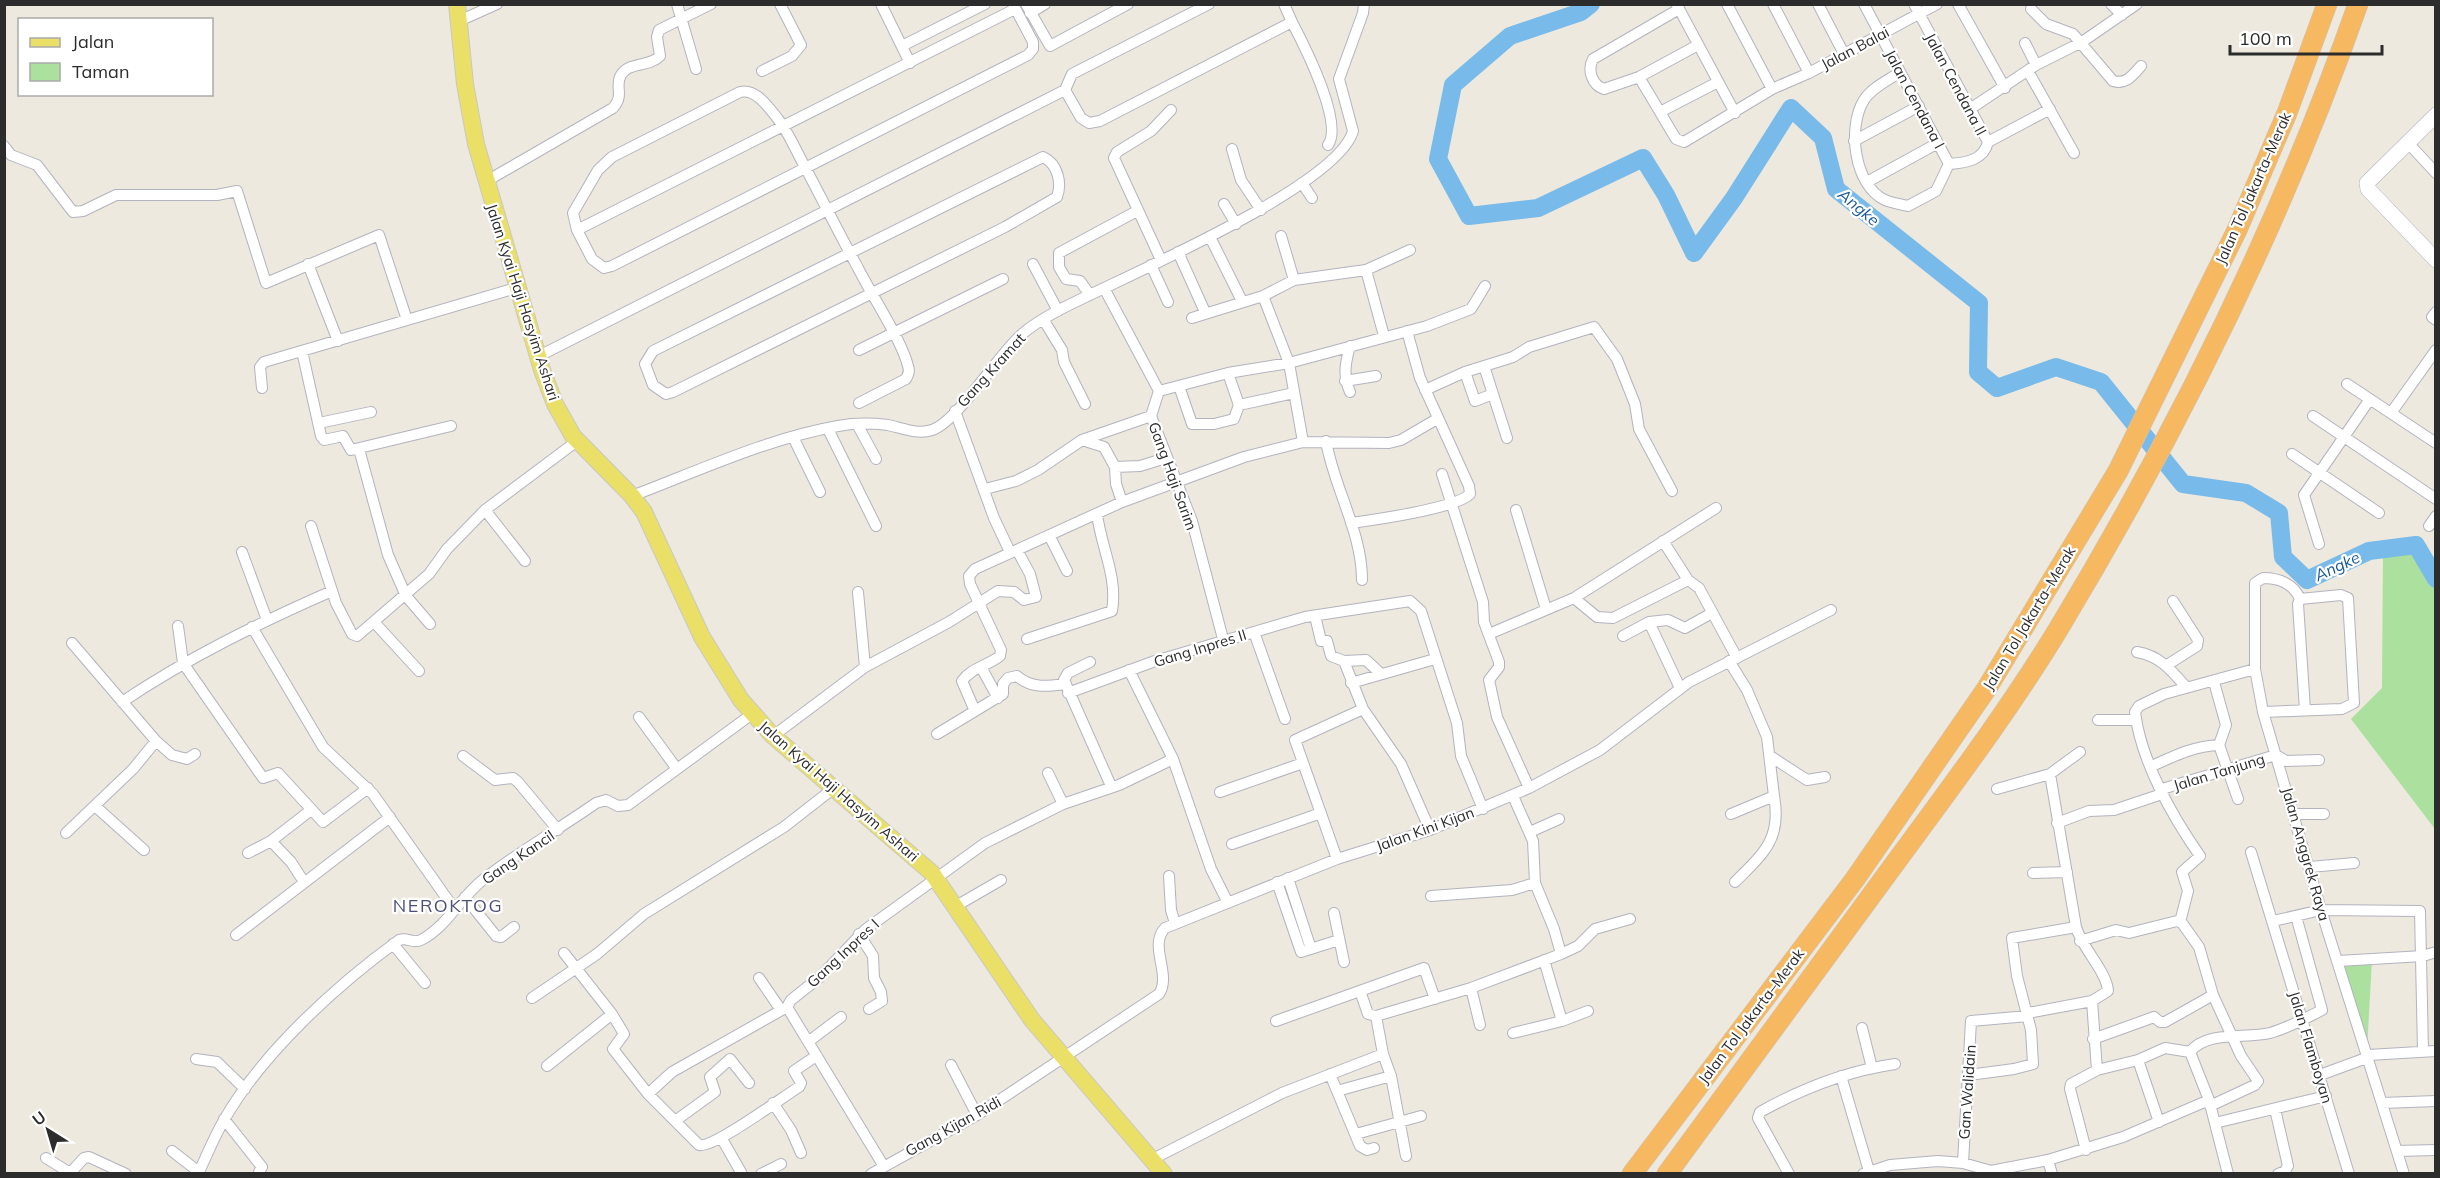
<svg xmlns="http://www.w3.org/2000/svg" width="2440" height="1178" font-family="Mulish,sans-serif">
  <rect width="100%" height="100%" fill="#ede9df"/>
  <path fill="#abe09f" d="M2412 541 2435 563V829L2351 719 2382 688 2383 548Z
    M2372 960 2367 1050 2340 962Z"/>
  <g fill="none" stroke-linecap="round" stroke-linejoin="round">
    <path stroke="#78bae9" stroke-width="18" d="M1591 4 1581 12 1510 36 1453 85 1438 159 1469 216 1538 208 1643 158 1666 195 1694 253 1734 198 1791 108 1823 138 1836 189 1979 303 1978 372 1997 388 2056 367 2101 382 2183 484 2246 493 2279 513 2283 557 2307 580 2369 551 2416 545 2436 579"/>
    <g stroke="#b3b3bf" stroke-width="12">
      <path id="street" d="M677 4 696 69
        M881 4 910 63
        M1026 4 1050 46 1128 4
        M1727 4 1772 89
        M1773 4 1809 73
        M1818 4 1844 54
        M1864 4 1949 164
        M1914 4 1988 142C1984 160 1966 163 1949 164
        M1958 4 2005 88
        M2111 4 2122 15
        M1677 5 1735 113
        M1679 9 1593 59C1587 70 1592 85 1604 89L1639 77 1698 45
        M2031 9 2046 24 2073 34 2113 81C2126 85 2133 75 2141 66
        M1030 13 1045 4
        M459 21 497 4
        M1292 22C1304 45 1344 123 1328 145
        M2025 43 2036 65
        M902 46 985 4
        M762 71 792 56 801 45 780 4
        M2028 71 2074 153
        M1900 72C1889 80 1871 88 1864 100 1847 127 1854 186 1885 200 1892 203 1900 204 1908 206L1936 191 1949 164
        M1639 77 1676 139 1684 142 1772 89 1809 73 1937 4
        M1065 90 1081 118 1089 123 1100 121 1292 22 1284 4
        M1970 109 2036 65 2082 42 2137 4
        M1660 112 1718 82
        M1854 141 1919 106
        M1988 142 2050 109
        M2409 144 2436 173
        M4 146 11 155 37 165 73 212 83 211 116 195H217L237 191 266 283 379 235 407 320
        M1232 149 1241 180 1261 210
        M1043 157C1058 164 1062 183 1057 197L1005 227 673 392 666 394 653 385 645 364 653 351Z
        M485 182 613 108C625 95 614 86 621 75 628 62 650 67 660 56L657 37 659 30 711 4
        M1867 182 1938 143
        M1302 183 1312 198
        M1224 204 1236 224
        M577 230 1015 9
        M1281 236 1294 280
        M1210 237 1242 301
        M1178 252 1205 312
        M1161 260 1114 158 1117 152 1151 131 1171 110
        M308 264 338 341
        M1033 264 1058 311
        M1151 265 1168 302
        M1366 270 1384 336
        M1104 288 1159 391 1151 416 1192 521 1223 639
        M1090 295 1080 281 1066 279 1059 267V253L1137 211
        M1263 296 1289 363 1303 442
        M2436 312 2432 317 2436 320
        M1192 318 1263 296 1294 280 1366 270 1410 250
        M1043 319 1062 350 1064 362 1085 404
        M1350 346C1345 364 1343 376 1350 392
        M859 350 1003 279
        M302 351 321 436 324 440 343 436 351 450 451 426
        M537 357 1065 90 1072 74 1209 4
        M1484 366 1507 438
        M1465 372 1475 401 1493 394
        M1345 381 1376 376
        M2347 384 2436 443
        M1179 386 1192 424H1214L1234 419 1239 405 1228 373
        M262 388 260 367 264 362 516 288
        M1425 390 1465 372 1513 357 1529 347 1594 327 1617 359 1635 404 1639 429 1672 491
        M1159 391 1228 373 1289 363 1427 326 1471 309 1485 286
        M859 403 906 379C908 375 910 372 908 366 902 341 871 294 858 268 840 235 823 201 805 167 796 151 789 133 778 119 768 107 756 88 740 92L612 157 598 170 573 213 577 230 592 259 604 268 612 266 1028 55 1033 49V42L1013 4
        M1239 405 1294 393
        M955 411 994 518 1010 552
        M2391 413 2436 350
        M2313 416 2436 499
        M319 423 371 412
        M857 424 876 459
        M828 429 876 526
        M793 437 820 492
        M1082 440 1104 447 1115 467 1116 484 1122 502
        M1326 441C1334 488 1362 532 1362 580
        M359 449 388 555 406 596 430 624
        M2292 454 2379 513
        M1115 467 1140 466 1166 458
        M1442 474 1483 602 1484 622 1499 662V667L1489 680 1497 717 1529 788
        M985 489 1016 481 1038 470 1082 440 1151 416
        M632 496C698 471 769 438 838 426 854 423 871 423 888 425 902 428 918 435 932 430 956 423 998 355 1021 335 1032 325 1046 317 1059 310 1116 280 1337 188 1353 131L1339 79 1363 13 1364 4
        M485 510 525 561
        M1516 510 1546 609
        M1351 523C1373 520 1457 508 1470 494L1469 486 1420 378 1407 331
        M311 526 336 603 352 634 357 636 429 574 447 549 485 510 577 441
        M2429 526 2436 516
        M1050 537 1067 571
        M1663 541 1688 580 1699 588 1737 658
        M2319 544 2304 495 2370 399
        M242 552 267 620
        M858 592 865 667
        M1574 598 1597 617 1613 618 1688 580
        M2300 599C2294 584 2279 578 2263 578L2255 583V669L2263 712 2321 910 2404 1174
        M2300 599 2298 604 2305 710
        M1315 616 1321 641H1327L1331 656 1344 661 1366 660 1381 674
        M374 622 419 671
        M1649 622 1680 688
        M178 626 183 663 263 778 278 773 323 822 368 788
        M252 627 323 747 373 794 455 910
        M1254 632 1285 719
        M1489 634 1574 598 1716 508
        M1623 636 1649 622 1668 620 1685 628 1712 613
        M1027 639 1112 611C1118 577 1101 547 1097 514
        M72 643 156 741 172 755 187 759 195 754
        M2137 652C2160 656 2171 670 2186 687
        M1344 661 1363 709 1401 764 1430 830
        M1729 661 1747 690 1767 737 1774 796 1731 814
        M1090 662 1068 673 1064 680 1111 786
        M2167 665 2197 646 2198 640 2173 601
        M981 667 998 698
        M1129 670 1173 759 1211 869 1228 903
        M2214 682 2226 725 2219 745 2238 799
        M1351 683 1435 659
        M1068 693 1155 661 1305 617 1410 601 1421 611 1457 723 1461 756 1483 809
        M122 702C189 657 259 623 332 591
        M975 711 962 681C971 668 987 666 1000 656L1001 650 970 584 969 576 975 569 1122 502 1244 457 1303 442 1389 443 1401 440 1437 419
        M2263 712 2342 709 2354 703 2348 598 2341 595 2300 599
        M639 717 677 769
        M2098 720H2136
        M937 734 1003 694V684L1008 678 1017 676C1032 689 1048 686 1066 684
        M773 736 865 667 949 622 998 591 1014 592 1024 600 1036 597 1030 574 1017 550
        M463 756 495 780 513 778 518 782 558 830
        M1770 756 1807 780 1825 777
        M2152 766C2174 756 2194 746 2219 745
        M1048 773 1063 804
        M1997 789 2050 774 2080 752
        M2162 789 2276 755 2286 761 2319 760
        M1220 792 1303 763
        M1513 796 1533 841 1535 883 1554 929 1561 954
        M95 806 144 850
        M2294 814H2324
        M2057 823 2089 811 2114 810 2159 795 2162 789
        M1530 832 1559 819
        M66 833 133 769 156 741
        M271 841 291 862 304 882
        M1232 844 1321 813
        M2251 852 2349 1174
        M248 853 271 841 311 810
        M1337 859 1295 740 1363 709
        M2310 867 2354 863
        M2033 873 2067 872
        M1169 876 1171 910 1175 923
        M1288 878 1311 949
        M1277 882 1301 952 1339 940
        M1735 882C1763 854 1782 839 1774 796
        M1431 896 1512 890 1535 883
        M465 897 496 936 501 937 514 927
        M956 906 1001 880
        M1334 913 1344 962
        M2273 921 2321 910 2420 911 2423 1051
        M2180 922 2188 891 2182 872 2200 856C2172 816 2141 761 2135 712L2139 706 2164 694 2255 669
        M859 934 873 956 874 978 881 992 882 1001 869 1009
        M236 935 390 817
        M2080 941 2116 930 2129 933 2177 921 2182 923 2199 947 2213 995 2241 1056 2258 1081 2255 1085 2210 1106
        M393 944 425 983
        M564 953 612 1014 624 1034 613 1049 648 1094 699 1145C713 1149 781 1098 799 1087L801 1083 794 1071 816 1056
        M2338 961 2423 956 2436 952
        M759 978 781 1010
        M1471 988 1480 1025
        M1360 991 1368 1014 1376 1016
        M532 998 597 954 644 914 784 827 834 788
        M2092 1001 2097 1070
        M787 1007 883 1165
        M2028 1013 2092 1001 2108 991C2107 972 2082 948 2076 927L2050 774
        M1276 1021 1424 968 1435 999
        M1562 1021 1588 1011
        M1862 1028 1872 1068
        M1513 1033 1562 1021 1544 960
        M2093 1039 2154 1017 2160 1022H2165L2213 995
        M808 1042 841 1017
        M2190 1052C2207 1030 2246 1039 2270 1033 2288 1028 2306 1018 2322 1010L2296 916
        M2190 1052 2209 1100 2228 1174
        M1383 1054 1391 1076 1406 1156
        M2368 1055 2436 1051
        M196 1059 217 1062 245 1089
        M2138 1060 2159 1122
        M951 1065 977 1115
        M547 1066 612 1014
        M1330 1074 1337 1091 1391 1076
        M1969 1075 2014 1069 2033 1064 2031 1030 2017 976 2012 938 2076 927
        M2320 1075 2369 1057
        M1841 1076 1869 1171
        M1337 1091 1360 1146 1367 1150 1374 1148
        M648 1094 672 1072 787 1007 791 1000 820 977 866 929 985 843 1063 804 1119 785 1173 759
        M773 1103 791 1130 801 1153
        M2382 1103 2436 1101
        M2275 1109 2288 1166 2285 1171 2278 1174
        M224 1119 262 1167 259 1172
        M675 1121 715 1092 710 1077 730 1059 749 1083
        M2215 1123 2326 1096
        M1356 1134 1421 1116
        M722 1139 742 1174
        M2086 1150 2070 1089 2071 1084 2097 1070 2138 1060 2165 1048 2190 1052
        M172 1151 199 1172
        M2397 1151 2436 1150
        M46 1158 67 1171H72L84 1158 89 1157 126 1174
        M1151 1160 1282 1093 1383 1054 1376 1016 1471 988 1561 954 1578 946 1595 929 1630 919
        M2048 1160 2052 1174
        M1963 1163 1971 1021 2028 1016
        M198 1174C207 1155 214 1137 224 1120 263 1052 337 985 399 940 408 937 413 944 421 940 448 926 461 896 484 879 520 851 559 829 596 803L606 800 618 806 628 805 752 714
        M761 1174 781 1164
        M871 1174 977 1115 1159 994C1172 974 1148 946 1165 928L1337 859 1430 830 1529 788 1600 750 1689 682 1831 610
        M1789 1174 1758 1118 1760 1112C1803 1088 1846 1071 1895 1064
        M1863 1174 1890 1165 1938 1161 1963 1163 1991 1171 2048 1160 2123 1137 2209 1100"/>
    </g>
    <g stroke="#b3b3bf" stroke-width="16">
      <path id="secondary" d="M2436 115 2367 183 2368 189 2436 260"/>
    </g>
    <g stroke="#c8c8c8" stroke-width="18">
      <path id="primary" d="M457 4 465 84 476 144 542 370 555 404 573 436 632 496 644 512 702 637 741 700 773 736 932 873 1032 1020 1164 1174"/>
    </g>
    <g stroke="#c8c8c8" stroke-width="21">
      <path id="highway" d="M1632 1174 1855 879 1987 688 2118 471 2237 230 2287 113 2327 4
        M1667 1174C1741 1072 1816 971 1890 870 1948 791 2008 712 2059 628 2177 432 2282 220 2358 4"/>
    </g>
    <use href="#street" stroke="#fff" stroke-width="10"/>
    <use href="#secondary" stroke="#fff" stroke-width="15"/>
    <use href="#primary" stroke="#eadf67" stroke-width="16"/>
    <use href="#highway" stroke="#f6b861" stroke-width="20"/>
  </g>
  <g text-anchor="middle" dominant-baseline="central" stroke-width="4.5" stroke-linejoin="round" paint-order="stroke">
    <g font-size="15" fill="#2c2c2c" stroke="#fff">
      <text transform="translate(1855 48) rotate(-28)">Jalan Balai</text>
      <text transform="translate(1956 84) rotate(62)">Jalan Cendana II</text>
      <text transform="translate(1915 99) rotate(62)">Jalan Cendana I</text>
      <text transform="translate(2253 188) rotate(-66)">Jalan Tol Jakarta–Merak</text>
      <text transform="translate(523 302) rotate(72)">Jalan Kyai Haji Hasyim Ashari</text>
      <text transform="translate(991 370) rotate(-48)">Gang Kramat</text>
      <text transform="translate(1173 476) rotate(70)">Gang Haji Sarim</text>
      <text transform="translate(2029 618) rotate(-59)">Jalan Tol Jakarta–Merak</text>
      <text transform="translate(1200 648) rotate(-17)">Gang Inpres II</text>
      <text transform="translate(2219 772) rotate(-17)">Jalan Tanjung</text>
      <text transform="translate(839 791) rotate(41)">Jalan Kyai Haji Hasyim Ashari</text>
      <text transform="translate(1425 829) rotate(-20)">Jalan Kini Kijan</text>
      <text transform="translate(2306 854) rotate(74)">Jalan Anggrek Raya</text>
      <text transform="translate(518 857) rotate(-34)">Gang Kancil</text>
      <text transform="translate(843 953) rotate(-43)">Gang Inpres I</text>
      <text transform="translate(1751 1016) rotate(-53)">Jalan Tol Jakarta–Merak</text>
      <text transform="translate(2311 1047) rotate(73)">Jalan Flamboyan</text>
      <text transform="translate(1967 1092) rotate(-86)">Gan Walidain</text>
      <text transform="translate(953 1126) rotate(-29)">Gang Kijan Ridi</text>
    </g>
    <g font-size="16" font-style="italic" fill="#155798" stroke="#fff">
      <text transform="translate(1859 207) rotate(40)">Angke</text>
      <text transform="translate(2337 566) rotate(-25)">Angke</text>
    </g>
    <g font-size="18" letter-spacing="1.5" fill="#4e507b" stroke="#fff">
      <text x="448" y="905">NEROKTOG</text>
    </g>
  </g>
  <rect width="2440" height="1178" fill="none" stroke="#2c2c2c" stroke-width="12"/>
  <rect x="18" y="18" width="195" height="78" fill="#ffffff" stroke="#ababab" stroke-width="1.5"/>
  <rect x="30" y="38" width="30" height="9" fill="#eadf67" stroke="#ababab" stroke-width="1.5"/>
  <text x="72" y="48" font-size="18" fill="#2c2c2c">Jalan</text>
  <rect x="30" y="63" width="30" height="18" fill="#abe09f" stroke="#ababab" stroke-width="1.5"/>
  <text x="72" y="78" font-size="18" fill="#2c2c2c">Taman</text>
  <g transform="translate(48 1130) rotate(323)" stroke="#ffffff" stroke-width="4.5" paint-order="stroke">
  <path d="M0-4.5L10 22L0 15L-10 22Z" fill="#2c2c2c"/>
  <text y="-9" font-size="16" font-weight="bold" text-anchor="middle" fill="#2c2c2c">U</text>
  </g>
  <path d="M2230 45v9h152v-9" fill="none" stroke="#2c2c2c" stroke-width="3"/>
  <text x="2239" y="45" font-size="18" fill="#2c2c2c" stroke="#ffffff" stroke-width="4.5" paint-order="stroke">100 m</text>
</svg>
